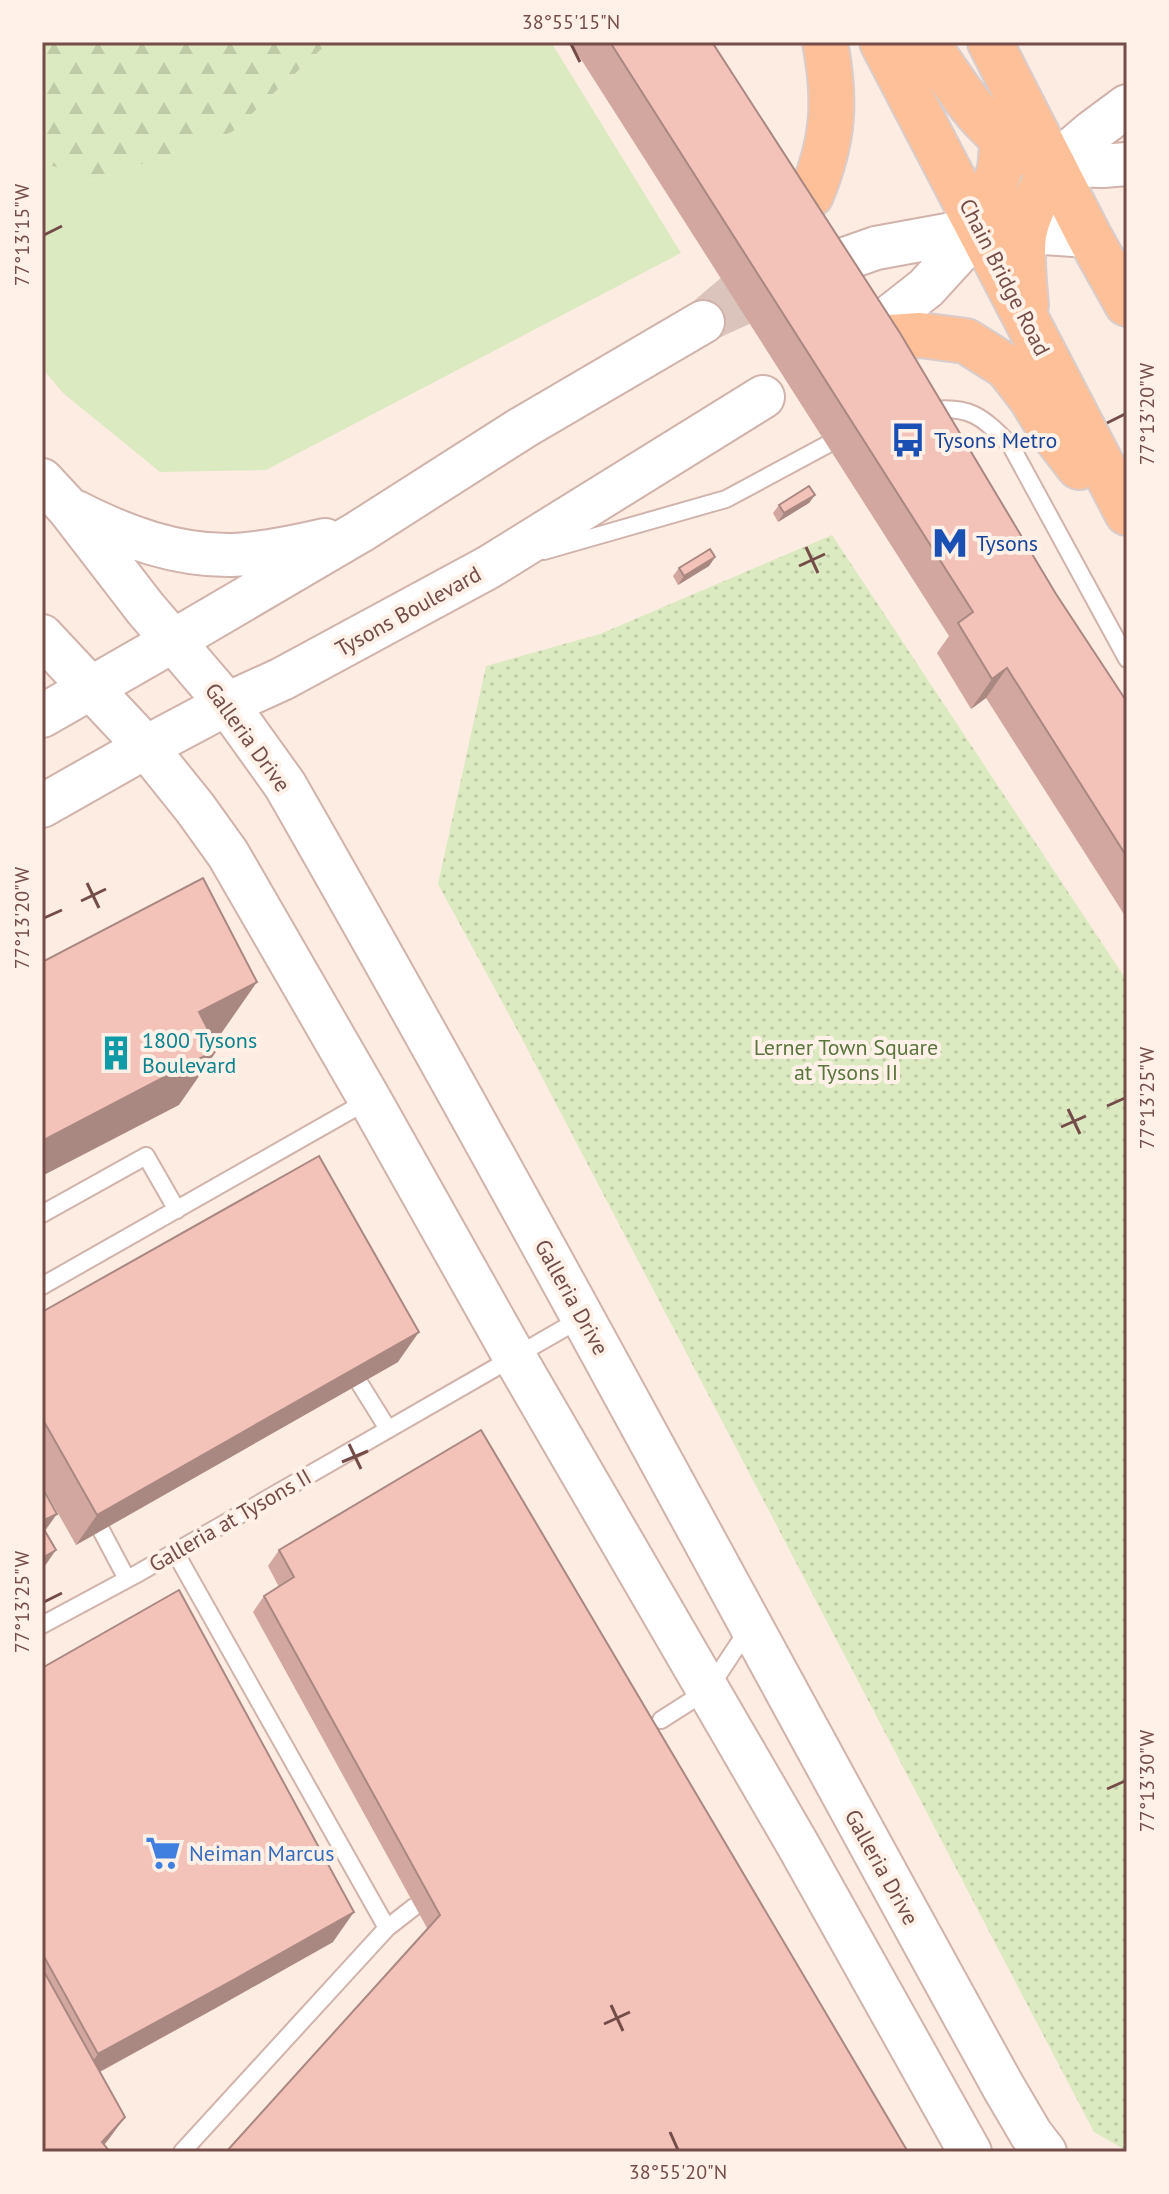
<svg xmlns="http://www.w3.org/2000/svg" width="1169" height="2194" font-family="'PT Sans',sans-serif">
  <defs>
    <pattern id="forest-firs" width="22" height="20" patternUnits="userSpaceOnUse" patternTransform="scale(2)"><rect width="22" height="20" fill="#dbeac0"/><path d="M5 1l3.5 6h-7zM16 11l3.5 6h-7z" fill="#bfcaa6"/></pattern>
    <pattern id="park-dots" width="8" height="8" patternUnits="userSpaceOnUse" patternTransform="scale(2)"><rect width="8" height="8" fill="#dbeac0"/><path d="M2 2h.1M6 6h.1" fill="none" stroke="#bfcaa6" stroke-width="1.8" stroke-linecap="round"/></pattern>
  </defs>
  <rect width="100%" height="100%" fill="#fdece2"/>
  <path fill="#dbeac0" d="M329 42H551L681 253 266 470 160 472 63 393 42 368V162L94 181 232 132Z"/>
  <path fill="url(#forest-firs)" d="M42 42H329L232 132 94 181 42 162Z"/>
  <path fill="url(#park-dots)" d="M832 535 1127 981V2151L1094 2132 520 1035 438 884 486 666 600 634Z"/>
  <g fill="none" stroke-linecap="round" stroke-linejoin="round">
    <path stroke="#dbc4bc" stroke-width="42" stroke-dasharray="42 21" stroke-linecap="butt" d="M703 322 789 283"/>
    <path stroke="#dbc4bc" stroke-width="44" stroke-dasharray="44 22" stroke-linecap="butt" d="M703 322 743 288 774 255"/>
    <g stroke="#d0b3ab" stroke-width="20">
      <path id="service" d="M925 411C969 404 982 416 1011 446L1127 659
        M544 551 726 499 845 435
        M42 1214 146 1156 177 1210
        M42 1286 369 1100
        M360 1384 388 1429
        M101 1530 127 1579
        M175 1552 387 1928 182 2152
        M42 1625 135 1575 582 1318
        M661 1720 708 1690 749 1628
        M387 1928 414 1907"/>
    </g>
    <g stroke="#d0b3ab" stroke-width="46">
      <path id="tertiary" d="M1053 165 1092 132 1127 106
        M1053 165 1103 166 1127 164
        M822 267 876 248 980 229 1089 236
        M861 339 926 288 980 229
        M42 480 68 508 145 608 227 704 285 785C532 1216 764 1654 1004 2088L1031 2134 1045 2152
        M76 512C125 537 177 556 232 555 263 554 295 547 325 540
        M42 636 146 747 195 808 228 854 370 1100 514 1356 798 1845 970 2152
        M42 716 173 641 359 532 522 428 703 322
        M42 806 146 747 227 704 282 679 489 567 763 397"/>
    </g>
    <g stroke="#d8cdcc" stroke-width="48">
      <path id="primary" d="M882 42 1127 513
        M926 42C949 75 972 114 1004 139 1018 151 1036 157 1053 165
        M990 42 1089 236 1127 304
        M811 195C834 140 836 100 825 42
        M980 229 1000 169 1005 115
        M1026 305C1024 282 1021 258 1024 235 1028 211 1043 187 1053 165
        M861 339 920 335 966 341 1007 367 1031 398 1051 431 1079 467"/>
    </g>
    <use href="#service" stroke="#fff" stroke-width="16"/>
    <use href="#tertiary" stroke="#fff" stroke-width="42"/>
    <use href="#primary" stroke="#fdc098" stroke-width="44"/>
  </g>
  <path fill="#d1a79f" d="M570 42H712L1056 594 1127 702V919L986 698 971 709 937 653 949 636Z
    M815 495 809 503 778 522 773 513 779 505Z
    M715 557 709 566 678 585 673 576 679 568Z
    M42 1312 398 1362 76 1545 42 1485Z
    M279 1550 908 2152 427 1928 253 1612 264 1596 279 1587 268 1566Z
    M42 1668 333 1942 214 2009 100 2072 125 2117 108 2140 104 2145 42 2152Z"/>
  <path fill="#aa8882" d="M815 495 809 503 778 522 784 513Z
    M715 557 709 566 678 585 684 576Z
    M1007 668 986 698 971 709 992 679Z
    M257 982 218 1038 160 1068 199 1012Z
    M218 1049 179 1105 42 1176V1141Z
    M419 1332 398 1362 76 1545 97 1515Z
    M57 1514 42 1535V1521Z
    M56 1550 42 1570V1558Z
    M354 1912 333 1942 214 2009 77 2084 98 2054Z
    M125 2117 108 2140 98 2152 102 2142Z"/>
  <path fill="#f3c2b9" stroke="#aa8882" stroke-width="2" d="M610 42H712L900 333 1056 594 1127 702V857L1007 668 992 679 958 623 973 612Z
    M809 486 815 495 784 513 779 505Z
    M710 549 715 557 684 576 679 568Z
    M203 878 257 982 199 1012 218 1049 42 1141V962Z
    M319 1156 419 1332 97 1515 42 1418V1312Z
    M481 1430 908 2152H226L440 1915 264 1596 294 1577 279 1550Z
    M42 1487 57 1514 42 1521Z
    M42 1526 56 1550 42 1558Z
    M179 1590 354 1912 235 1979 98 2054 42 1953V1668Z
    M42 1968 125 2117 102 2142 110 2152H42Z"/>
  <path fill="none" stroke="#754d48" stroke-width="3" d="M571 44 580 62M44 235 62 226M1107 423 1125 414M806 547 818 573M799 566 825 554M87 883 99 908M81 901 106 889M44 918 62 910M1107 1106 1125 1098M1068 1109 1080 1134M1061 1127 1086 1116M349 1444 361 1469M342 1462 368 1451M44 1602 62 1593M1107 1789 1125 1781M611 2005 623 2031M604 2024 630 2012M670 2132 678 2150"/>
  <defs>
    <g id="bus-bare" transform="scale(2.76)"><path d="M-5-6H5V4H4V6H2V4H-2V6H-4V4H-5ZM-3.5-4V0h7V-4ZM-3.5 1.2v1.5H-2V1.2ZM2 1.2v1.5H3.5V1.2Z" fill="#1a4fb4" stroke="#fff1e8" stroke-width="2.5" paint-order="stroke"/></g>
    <g id="metro-bare" transform="scale(2.76)"><path d="M-5.5 5V-5H-3L0 0L3-5H5.5V5H3V-.5L0 4L-3-.5V5Z" fill="#1a4fb4" stroke="#fff1e8" stroke-width="2.5" paint-order="stroke"/></g>
    <g id="building-bare" transform="scale(2.76)"><path d="M-4-6H4V6H1V3H-1V6H-4ZM-2.5-4.3h1.7v1.8h-1.7ZM.8-4.3h1.7v1.8H.8ZM-2.5-1h1.7V.8h-1.7ZM.8-1h1.7V.8H.8Z" fill="#0f9aa8" stroke="#fff1e8" stroke-width="2.5" paint-order="stroke"/></g>
    <g id="supermarket-bare" transform="scale(2.76)"><path d="M-6-5.5h2.5l.6 2H6L4.5 2H-2.5L-4.4-4H-6ZM-1.5 3.2a1.3 1.3 0 1 0 .1 0ZM3 3.2a1.3 1.3 0 1 0 .1 0Z" fill="#3f7fe0" stroke="#fff1e8" stroke-width="2.5" paint-order="stroke"/></g>
  </defs>
  <g fill-rule="evenodd">
    <use href="#bus-bare" x="908" y="440"/>
    <use href="#metro-bare" x="950" y="543"/>
    <use href="#building-bare" x="116" y="1053"/>
    <use href="#supermarket-bare" x="163" y="1853"/>
  </g>
  <g text-anchor="middle" dominant-baseline="central" stroke-width="8" stroke-linejoin="round" paint-order="stroke">
    <g font-size="22" fill="#754d48" stroke="#fff1e8">
      <text transform="translate(1005 277) rotate(63)">Chain Bridge Road</text>
      <text transform="translate(408 611) rotate(-29)">Tysons Boulevard</text>
      <text transform="translate(248 737) rotate(54)">Galleria Drive</text>
      <text transform="translate(572 1297) rotate(61)">Galleria Drive</text>
      <text transform="translate(230 1520) rotate(-30)">Galleria at Tysons II</text>
      <text transform="translate(882 1867) rotate(61)">Galleria Drive</text>
    </g>
    <g font-size="22" fill="#164399" stroke="#fff1e8" text-anchor="start">
      <text x="934" y="440">Tysons Metro</text>
      <text x="976" y="543">Tysons</text>
    </g>
    <g font-size="22" fill="#0d838f" stroke="#fff1e8" text-anchor="start">
      <text x="142" y="1040">1800 Tysons<tspan x="142" dy="25">Boulevard</tspan></text>
    </g>
    <g font-size="22" fill="#5a753d" stroke="#fff1e8">
      <text x="846" y="1047">Lerner Town Square<tspan x="846" dy="25">at Tysons II</tspan></text>
    </g>
    <g font-size="22" fill="#366cbe" stroke="#fff1e8" text-anchor="start">
      <text x="189" y="1853">Neiman Marcus</text>
    </g>
  </g>
  <rect width="1169" height="2194" fill="none" stroke="#fff1e8" stroke-width="88"/>
  <rect x="44" y="44" width="1081" height="2106" fill="none" stroke="#754d48" stroke-width="3"/>
  <g font-size="20" text-anchor="middle" fill="#754d48">
    <text x="571" y="29">38°55'15"N</text>
    <text transform="translate(22 235) rotate(-90)" y="7">77°13'15"W</text>
    <text transform="translate(1147 414) rotate(-90)" y="7">77°13'20"W</text>
    <text transform="translate(22 918) rotate(-90)" y="7">77°13'20"W</text>
    <text transform="translate(1147 1098) rotate(-90)" y="7">77°13'25"W</text>
    <text transform="translate(22 1602) rotate(-90)" y="7">77°13'25"W</text>
    <text transform="translate(1147 1781) rotate(-90)" y="7">77°13'30"W</text>
    <text x="678" y="2179">38°55'20"N</text>
  </g>
</svg>
